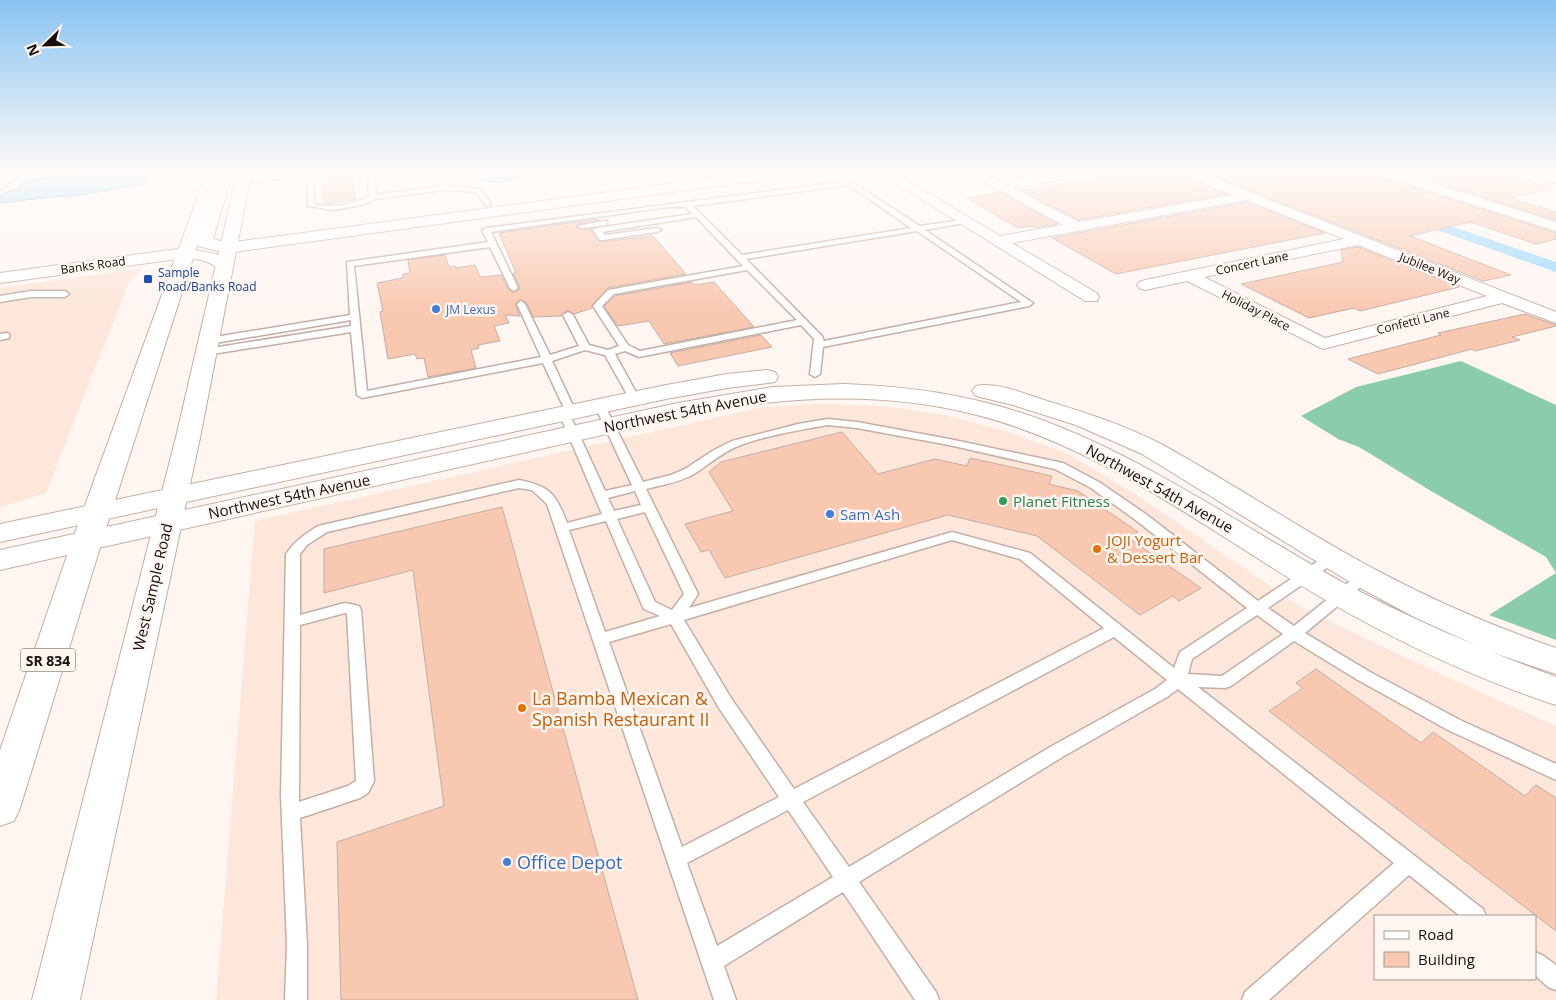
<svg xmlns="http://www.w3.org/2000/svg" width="1556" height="1000" font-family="'Open Sans',sans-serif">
  <rect width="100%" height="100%" fill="#fff6f2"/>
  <path fill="#fde6da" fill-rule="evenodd" d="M142 268 128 284 46 493 0 507V288Z
    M819 404 883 406 945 415 1012 433 1068 454 1138 496 1301 607 1427 668 1556 726V1000H216L255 521 764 407ZM1375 916H1535V979H1375Z"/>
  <path fill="#8bccab" d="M1461 361 1556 405V640L1489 615 1556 573 1546 557 1431 491 1359 447 1338 439 1301 416 1356 387Z"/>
  <path fill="#9cd9fe" stroke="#749cb5" d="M79 174H149L144 184 68 197 61 196 0 203V195L20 187 22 183 30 179Z
    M476 174H522V175L519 178C505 181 486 188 476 174Z"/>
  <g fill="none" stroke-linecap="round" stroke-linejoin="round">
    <path fill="#9cd9fe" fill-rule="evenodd" d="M1416 214 1556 262V272L1411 221 1409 218 1411 215Z"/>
  </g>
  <path fill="#f9c8b0" stroke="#c1ada4" d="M1127 174H1184L1187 179 1226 194 1079 220 1021 190Z
    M1208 174H1244L1261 180 1262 174H1383L1386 179 1556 233V239L1536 244 1470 222 1410 236 1511 275 1483 281Z
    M1410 174H1507L1554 188 1511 198 1556 212V220Z
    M352 175 355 200 324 204 323 178Z
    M1001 193 1057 224 1035 228 1030 226 1018 228 967 198Z
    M1247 202 1325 233 1116 274 1052 238Z
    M598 219 599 220 578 224 576 227 582 230 592 229 591 231 600 242 653 236 686 274 608 288 592 305V308L574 314 567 310 561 316 533 317 527 303 520 300 515 304 520 316 505 315 509 323 494 326 500 341 478 345 479 348 471 350 476 368 428 377 424 358 417 359 415 354 388 359 380 312 383 311 377 283 403 278V274L410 273 408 260 445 255 449 267 455 266 456 268 475 265 480 277 501 275 508 289 514 293 520 288 513 273H516L499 233Z
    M1358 247 1459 287 1360 311 1354 308 1309 318 1241 284 1343 262 1341 250Z
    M692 282 695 285 714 282 754 327 664 344 649 321 618 326 604 306 615 296Z
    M1525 314 1556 325V326L1512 337 1520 340 1475 351 1472 349 1378 374 1348 359 1441 335 1438 333Z
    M761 335 772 347 678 366 670 353Z
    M842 432 878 474 935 459 967 466 970 458 1052 476 1049 484 1078 491 1138 532 1127 537 1201 588 1179 601 1173 596 1140 615 1037 536 948 515 725 578 709 550 701 552 685 524 733 511 709 472 721 462Z
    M502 507 638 1000H341L337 842 444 806 413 570 324 593V549Z
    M1316 669 1421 743 1433 732 1525 796 1536 785 1556 798V931L1269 711 1303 688 1296 683Z"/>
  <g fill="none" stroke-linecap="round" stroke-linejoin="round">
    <g stroke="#c3afa5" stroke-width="3">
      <path id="lane" d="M290 174H312L309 176 313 179 314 204 317 205C335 207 354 205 369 196L368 174H374L376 195 441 186 437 174H443L448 186 480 189 491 204 485 205 476 192 445 190 375 199 362 205 333 210 308 206 307 180 300 177 242 183 239 181 242 179Z
        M850 181 920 226 968 219V223H965L925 230 1033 303 1029 306 823 347 820 374 815 377 810 374 814 339 801 325 639 357 625 351 615 354 639 398 634 401 629 398 605 355 585 350 552 361 576 412 570 415 605 491 632 485 595 406 596 404H604L643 482 671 475 685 469 714 450 732 441 798 424 828 419 857 422 949 439 1063 463 1099 482 1147 515 1258 601 1327 555H1337L1339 558 1337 561 1268 608 1294 626 1359 574H1369L1371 577 1369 580 1305 633 1370 672 1460 720 1556 764V780L1448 730 1358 680 1294 641 1231 686 1225 688 1198 687 1483 909 1486 916H1460L1409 875 1269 1000H1242L1245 992 1394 863 1178 689 1167 697 1064 756 859 882 936 992 939 1000H915L843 892 724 966 736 1000H714L547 504 532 490 519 488 327 532 307 545 300 554V615L345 603 359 606 361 610 374 781 368 793 360 798 300 818 307 945V1000H285L287 945 281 795 286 554C295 541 305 534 318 526L519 480C550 486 556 494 567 523L602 514 559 413 565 410 543 363 362 398 357 395 351 332 206 355 201 352 206 349 351 326V320L209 344 204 341 209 338 350 315 347 262 488 242 482 230 486 228ZM849 185 911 228 742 255 693 206ZM668 207H686L692 214 597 228 593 230 600 240H603L657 232 661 230 657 228 605 235 602 232 696 217 743 266 608 290 593 306 619 346 608 350 589 345 573 315 568 312 563 315 579 346 550 355 525 304 521 301 517 304 541 357 367 391 354 266 490 247 510 288 514 291 518 288 491 232ZM917 231 1021 302 824 341 822 336 746 259ZM747 270 797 320 640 351 628 345 602 306 614 294ZM828 425 857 428 949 445 1055 469 1091 488 1137 521 1247 608 1180 652 1174 668 1030 553 952 532 689 608 698 594 646 489C662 485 680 482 694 474 710 464 723 451 741 445 768 435 799 430 828 425ZM635 491 641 505 614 511 608 498ZM645 512 684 594 672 610 655 602 617 519ZM606 521 642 605 644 609 660 616 605 632 569 530ZM952 540 1020 559 1104 628 794 789 731 698 684 620ZM345 613 347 614 356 781 348 786 299 802 300 625ZM1257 615 1283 634 1222 676 1188 674 1192 659ZM671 624 719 708 779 797 682 847 609 642ZM1114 637 1167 680 1155 689 1052 746 849 867 803 802ZM788 810 833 877 717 946 687 863Z
        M604 221H607V225L582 228 578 226Z
        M31 291H65L69 294 65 297H31L0 302V296Z
        M6 333 9 334V338L0 340V334Z
        M1535 952 1542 955 1556 965V990L1548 987 1535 975Z"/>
    </g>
    <g stroke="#c3afa5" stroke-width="2">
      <path id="street" d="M881 174H896L1000 236 1063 225 970 174H985L1001 182 1050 174H1079L1073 178 1012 188 1079 222 1233 195 1188 177 1186 174H1203L1556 312V323L1502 303 1323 349 1187 281 1145 290 1139 288 1137 285 1139 282 1145 280 1344 239 1247 200 1012 243 1097 293 1099 297 1097 301H1085ZM1358 245 1487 296 1325 338 1204 277Z
        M1385 174H1404L1556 222V231L1387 177Z
        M1532 174 1556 175V183L1534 177Z
        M185 248 216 254 233 267 231 270C219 273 215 264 205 261 199 259 191 259 185 258L0 283V273Z"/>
    </g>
    <g stroke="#c3afa5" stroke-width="2">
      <path id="secondary" d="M744 174H783L781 177 776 178 227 253 198 246 195 242 212 192 204 180 206 177C217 174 222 184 227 192L213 239 227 243Z
        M767 370 775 372 778 377 775 382 727 388 666 399 0 542V524L666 385 727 374Z
        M844 384C904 386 964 394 1022 413 1142 453 1244 529 1355 589 1395 610 1436 629 1478 646L1416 618 1353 584 1142 454 1076 425 1013 405 976 396 972 391 976 386C994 382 1020 392 1038 398 1080 411 1123 424 1161 444 1234 484 1303 531 1376 570 1434 601 1494 627 1556 648V674L1491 652 1556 677V705C1464 675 1375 631 1292 580 1192 518 1093 445 977 415 888 392 795 395 705 412L0 570V550L678 403 773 387Z"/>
    </g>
    <g stroke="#c3afa5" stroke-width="2">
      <path id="primary" d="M206 174H220L102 541 20 808 14 821 0 826V750L72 541Z
        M237 174H251L201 433 80 1000H32L177 433Z"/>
    </g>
    <path stroke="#a49c99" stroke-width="2" stroke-dasharray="2.5 2.5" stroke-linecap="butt" d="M0 189 4 188 19 174"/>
    <use href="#lane" fill="#fff" fill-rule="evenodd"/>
    <use href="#street" fill="#fff" fill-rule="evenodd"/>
    <use href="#secondary" fill="#fff" fill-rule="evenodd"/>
    <use href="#primary" fill="#fff" fill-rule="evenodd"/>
  </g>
  <linearGradient id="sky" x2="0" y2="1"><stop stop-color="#89c3f1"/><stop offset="0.55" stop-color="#fffbf9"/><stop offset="1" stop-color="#fffbf9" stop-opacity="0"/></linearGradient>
  <rect width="1556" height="314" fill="url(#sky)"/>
  <rect fill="#1a4fb4" stroke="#fff6f2" stroke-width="2" x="143" y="274" width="10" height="10" rx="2.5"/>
  <g fill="#3f7fe0" stroke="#fff6f2" stroke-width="2">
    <circle cx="436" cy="309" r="5"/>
    <circle cx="830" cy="514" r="5"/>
    <circle cx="507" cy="862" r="5"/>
  </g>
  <circle fill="#2e9e5b" stroke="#fff6f2" stroke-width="2" cx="1003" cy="501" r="5"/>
  <g fill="#e8710a" stroke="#fff6f2" stroke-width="2">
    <circle cx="1097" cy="549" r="5"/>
    <circle cx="522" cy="708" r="5"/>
  </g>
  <g text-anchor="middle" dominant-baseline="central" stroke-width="5" stroke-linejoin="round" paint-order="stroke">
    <g font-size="12" fill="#160f0c" stroke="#fff6f2">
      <text transform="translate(1252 263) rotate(-12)">Concert Lane</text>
      <text transform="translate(93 265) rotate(-8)">Banks Road</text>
      <text transform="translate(1430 268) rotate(22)">Jubilee Way</text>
      <text transform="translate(1256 310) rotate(27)">Holiday Place</text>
      <text transform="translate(1413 321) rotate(-14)">Confetti Lane</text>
    </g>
    <g font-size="12" fill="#164399" stroke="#fff6f2" text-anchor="start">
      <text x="158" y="272">Sample<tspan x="158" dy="14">Road/Banks Road</tspan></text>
    </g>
    <g font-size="12" fill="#366cbe" stroke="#fff6f2" text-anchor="start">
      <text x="446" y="309">JM Lexus</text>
    </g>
    <rect fill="#fff6f2" stroke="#5c5451" stroke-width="1" x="20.5" y="648.5" width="55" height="23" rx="4"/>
    <g font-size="14" font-weight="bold" fill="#160f0c">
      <text x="48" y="660">SR 834</text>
    </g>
    <g font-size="15" fill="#160f0c" stroke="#fff6f2">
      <text transform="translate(685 411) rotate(-11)">Northwest 54th Avenue</text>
      <text transform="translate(1160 488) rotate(29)">Northwest 54th Avenue</text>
      <text transform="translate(289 496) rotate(-12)">Northwest 54th Avenue</text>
      <text transform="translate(152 587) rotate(-77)">West Sample Road</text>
    </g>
    <g font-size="15" fill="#27864d" stroke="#fff6f2" text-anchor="start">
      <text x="1013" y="501">Planet Fitness</text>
    </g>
    <g font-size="15" fill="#366cbe" stroke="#fff6f2" text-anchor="start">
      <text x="840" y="514">Sam Ash</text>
    </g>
    <g font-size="15" fill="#c56008" stroke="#fff6f2" text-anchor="start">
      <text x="1107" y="540">JOJI Yogurt<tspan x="1107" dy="17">&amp; Dessert Bar</tspan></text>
    </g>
    <g font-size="18" fill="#c56008" stroke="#fff6f2" text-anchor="start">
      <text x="532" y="698">La Bamba Mexican &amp;<tspan x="532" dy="21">Spanish Restaurant II</tspan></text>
    </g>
    <g font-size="18" fill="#366cbe" stroke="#fff6f2" text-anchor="start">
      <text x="517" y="862">Office Depot</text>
    </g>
  </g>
  <rect x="1374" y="915" width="162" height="65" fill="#fff6f2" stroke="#a29a96"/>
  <rect x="1384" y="931" width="25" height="8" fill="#ffffff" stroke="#a29a96"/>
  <text x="1418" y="940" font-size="15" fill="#160f0c">Road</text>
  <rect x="1384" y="952" width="25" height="15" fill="#f9c8b0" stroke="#a29a96"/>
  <text x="1418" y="965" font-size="15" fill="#160f0c">Building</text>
  <g transform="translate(45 45) rotate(247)" stroke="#fff6f2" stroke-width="4" paint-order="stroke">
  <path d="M0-4L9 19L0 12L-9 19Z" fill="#160f0c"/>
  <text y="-8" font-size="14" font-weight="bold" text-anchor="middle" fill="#160f0c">N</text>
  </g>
</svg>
